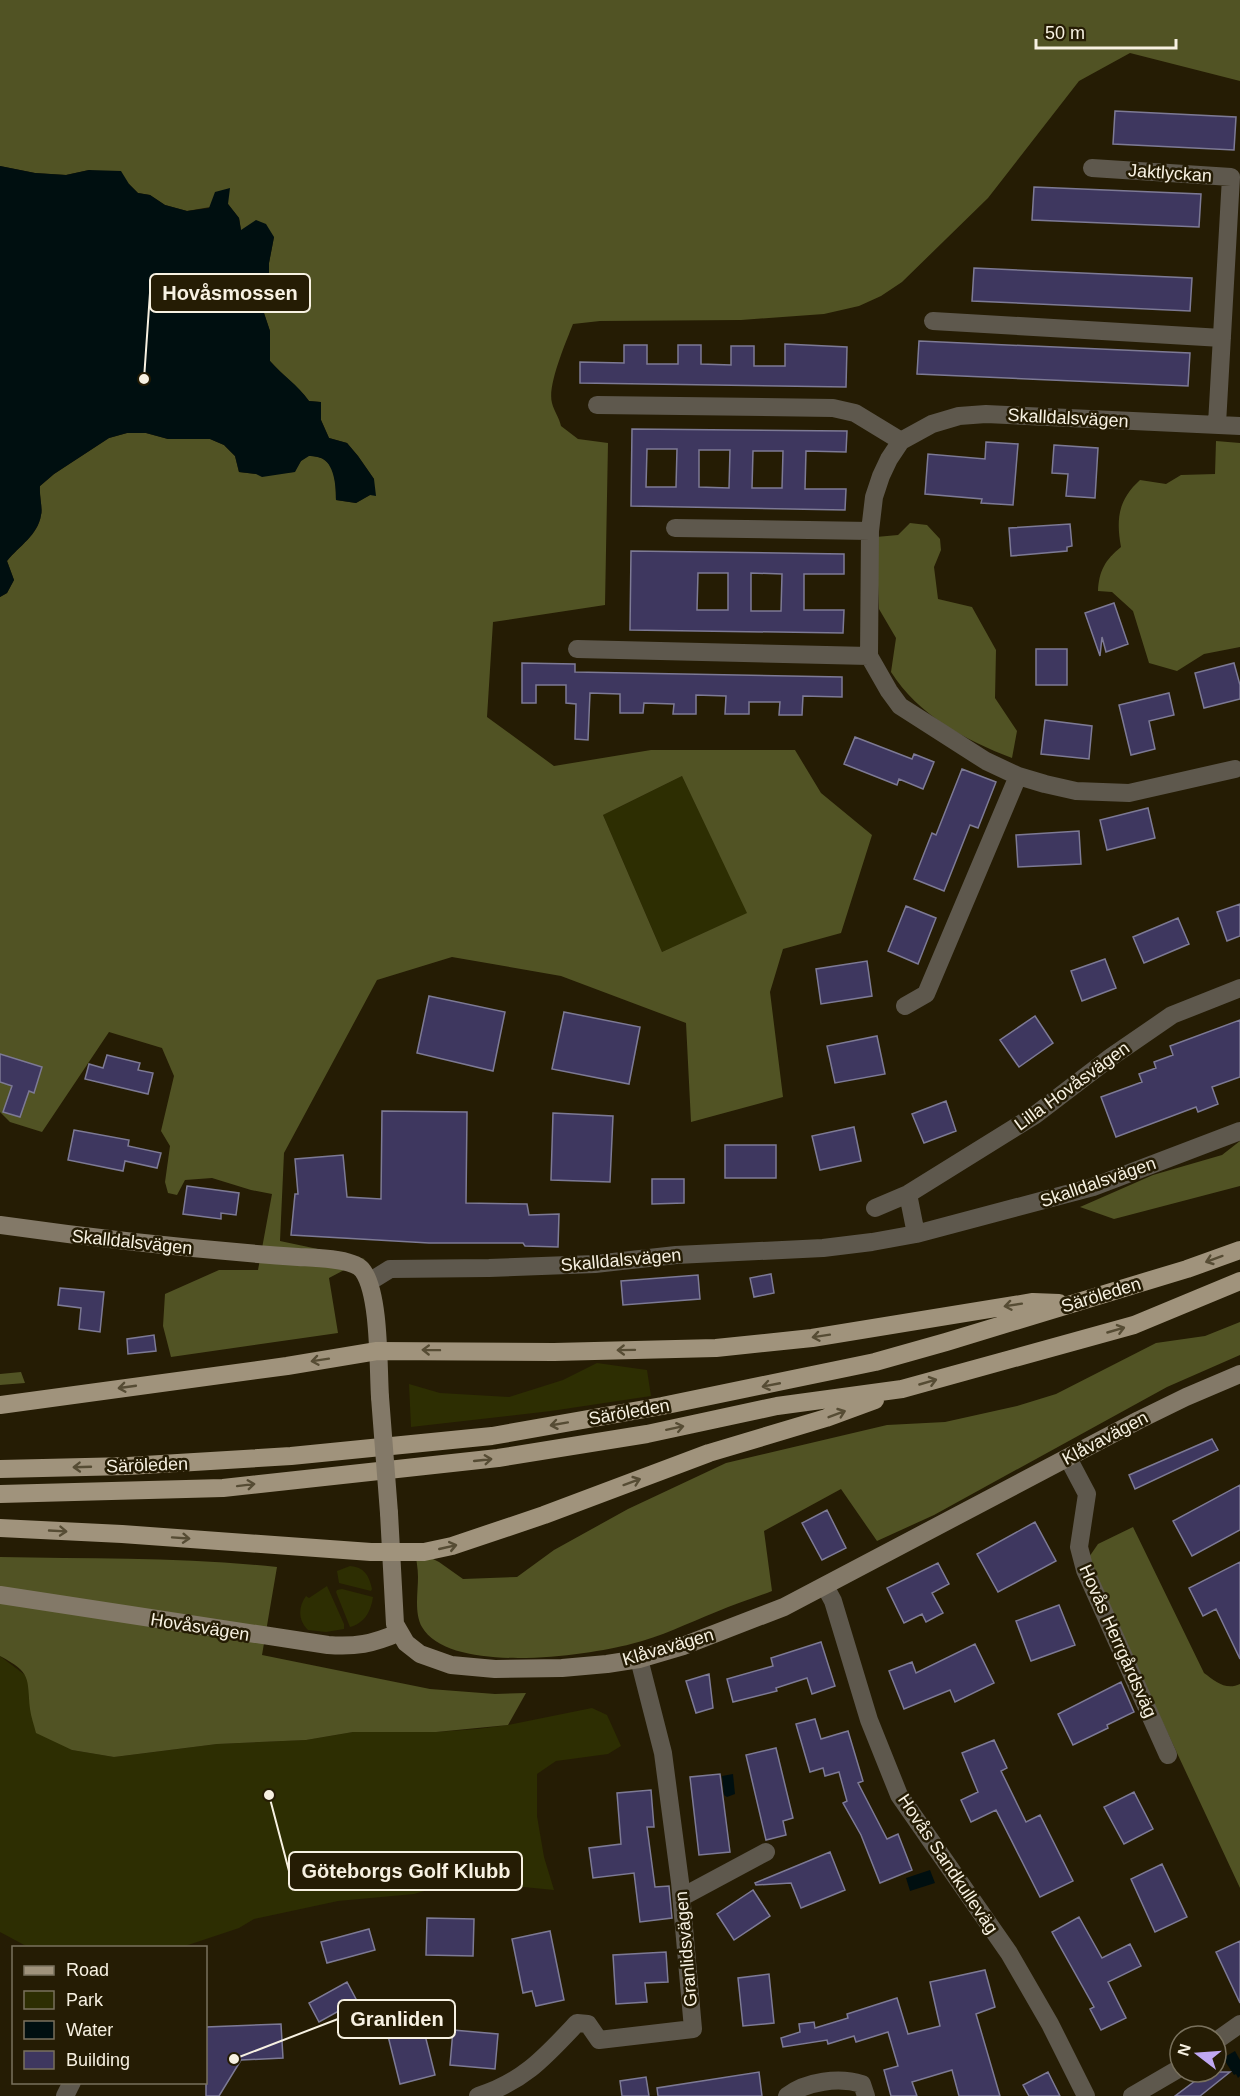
<svg xmlns="http://www.w3.org/2000/svg" width="1240" height="2096" font-family="Arial,sans-serif">
  <rect width="100%" height="100%" fill="#251c04"/>
  <path fill="#2d2e02" d="M682 776 748 913 662 952 603 815Z
    M597 1363 647 1370 651 1396 551 1411 411 1427 409 1384 440 1393 509 1397 563 1380Z
    M350 1566C364 1567 369 1575 372 1589L371 1591 339 1583 337 1571Z
    M327 1586 344 1624V1629L326 1632 308 1630C298 1620 298 1607 306 1596L309 1598Z
    M342 1589 373 1597C371 1611 365 1623 350 1627L336 1592 337 1590Z
    M0 1656 25 1675 72 1750 114 1757 217 1744 306 1740 353 1732H436L477 1729 508 1725 592 1708 607 1715 621 1746 608 1754 556 1761 537 1774V1816L544 1857 554 1890 474 1882 445 1885 414 1894 338 1901 254 1919 239 1928 182 1947H28L0 1932Z"/>
  <path fill="#515324" fill-rule="evenodd" d="M0 0H1240V81L1130 53 1079 81 988 198 902 282 881 296 859 306 824 314 741 320 600 321 573 324C566 342 547 386 552 403 554 411 559 417 561 426L578 439 608 443 605 605 493 622 487 717 554 766 651 750H795L821 793 872 835 841 933 783 949 770 992 783 1097 691 1122 686 1023 561 976 452 957 377 980 284 1153 280 1241 365 1259 329 1278 338 1333 171 1357 163 1326 165 1294 219 1270H258L272 1194 251 1190 212 1178 185 1180 177 1195 168 1193 165 1182 170 1146 161 1131 174 1076 162 1048 109 1032 42 1132 10 1122 0 1112V597L7 593 14 580 7 561C19 546 38 535 41 515 43 509 39 495 40 486L54 474 109 438 127 433H146L168 439H210L224 445 235 456 239 472 256 474 294 472 301 461 309 455C313 456 320 457 323 459 336 466 336 487 336 500L356 503 370 495 374 479 358 456 347 443 329 438 321 420 320 402 309 401C297 385 283 376 270 361V331L264 313 269 287V263L274 237 241 230 239 218 228 204 187 211 165 205 150 195 138 193 129 184 89 170 66 175 35 173 0 166ZM682 776 747 913 662 952 603 815Z
    M1216 441 1240 443V647L1204 654 1177 671 1149 663 1133 611 1112 592 1098 591C1099 571 1105 560 1121 547 1116 519 1118 500 1140 480L1166 484 1181 475 1215 474Z
    M910 523 927 525 940 539 941 550 934 567 938 599 972 607 996 650 995 698 1017 731 1012 758C965 740 918 715 891 672L896 638 879 609 876 537 898 535Z
    M1240 1141V1186L1114 1219 1080 1207 1153 1175 1222 1155Z
    M1240 1322V1355L1167 1387 934 1515 877 1541 841 1489 764 1531 772 1591C754 1598 735 1604 716 1612 688 1623 661 1637 631 1644 586 1656 450 1675 422 1627 414 1613 418 1592 418 1577 418 1568 416 1559 415 1550L439 1562 463 1579 517 1577 554 1550 628 1509 726 1463 887 1425 945 1422 1017 1406 1056 1394 1156 1343 1205 1336Z
    M21 1372 25 1383 0 1385V1374Z
    M1133 1527 1204 1673C1215 1681 1226 1691 1240 1684V1888L1087 1560 1098 1544Z
    M0 1557C92 1559 185 1557 277 1567L262 1655 430 1689 495 1694 526 1693 508 1725 436 1732H353L306 1740 217 1744 114 1757 72 1750 36 1733C34 1725 31 1717 30 1709 27 1678 32 1673 0 1656Z"/>
  <path fill="#000f10" d="M0 166 35 173 66 175 89 170 121 171 129 184 138 193 150 195 165 205 187 211 209 208 215 192 230 188 228 204 239 218 241 230 256 220 266 224 274 237 269 263V287L264 313 270 331V361C283 376 297 384 309 401L321 402V420L329 438 347 443 358 456 374 479 376 496 370 495 356 503 336 500C336 488 335 466 323 459 320 457 313 456 309 456L301 461 295 472 262 477 256 474 239 472 235 456 224 445 210 439H168L146 433H127L109 438 54 474 40 486C39 496 43 509 41 515 38 535 19 546 7 561L14 580 7 593 0 597Z
    M733 1774 735 1794 727 1797 724 1795 722 1776Z
    M930 1870 935 1883 910 1891 906 1878Z
    M1235 2051 1240 2060V2076L1238 2078 1236 2074 1234 2075 1223 2058Z"/>
  <path fill="#3e375f" stroke="#7d7a95" stroke-width="1.5" fill-rule="evenodd" d="M1115 111 1236 117 1234 150 1113 144Z
    M1034 187 1201 194 1199 227 1032 220Z
    M974 268 1192 278 1190 311 972 301Z
    M919 341 1190 353 1188 386 917 374Z
    M785 344 847 347 846 387 580 383V362L624 363V345H647V364H678V345H701V364L731 365V346H754V366H785Z
    M632 429 847 431 846 452 806 451 805 489H846L845 510 631 506ZM647 449H677L676 487H646ZM699 450H730L729 488 699 487ZM753 451H783L782 488H752Z
    M986 442 1018 444 1013 505 981 503 982 499 925 494 928 454 985 459Z
    M1054 445 1098 448 1095 498 1066 496 1068 474 1052 473Z
    M1070 524 1072 546 1067 547V551L1011 556 1009 528Z
    M631 551 844 554V574H804V610H844L843 633 630 630ZM698 573H728V610H697ZM751 573 782 574 781 611H751Z
    M1114 603 1128 644 1106 652 1102 637 1100 656 1085 613Z
    M1036 649H1067V685H1036Z
    M522 663 575 664V672L842 677V697L803 696 802 715H779L780 702H749V714H725L726 696 696 695V714H673L674 704 644 703 643 713H620V694L590 693 588 740 575 739 576 704 566 703V685H536V703H522Z
    M1234 663 1240 685V699L1204 708 1195 673Z
    M1169 693 1174 715 1149 721 1155 749 1131 755 1119 705Z
    M1045 720 1092 726 1089 759 1041 754Z
    M855 737 912 759 914 754 934 762 923 789 899 779 897 785 844 764Z
    M962 769 996 782 978 828 970 825 944 891 914 879 932 833 936 835Z
    M1148 808 1155 838 1107 850 1100 820Z
    M1079 831 1081 864 1018 867 1016 835Z
    M1240 904V936L1227 941 1217 912Z
    M906 906 936 918 918 964 888 951Z
    M1178 918 1189 944 1144 963 1133 937Z
    M1105 959 1116 988 1082 1001 1071 971Z
    M867 961 872 996 821 1004 816 969Z
    M429 996 505 1012 493 1071 417 1053Z
    M564 1012 640 1027 629 1084 552 1069Z
    M1035 1016 1053 1043 1019 1067 1000 1040Z
    M1240 1020V1077L1212 1087 1218 1104 1198 1112 1196 1107 1116 1137 1101 1097 1142 1082 1139 1074 1156 1068 1154 1062 1173 1055 1170 1046Z
    M877 1036 885 1074 835 1083 827 1046Z
    M0 1054 42 1067 34 1093 29 1091 20 1117 3 1112 12 1086 0 1082Z
    M107 1055 140 1063 138 1070 153 1073 148 1094 85 1079 89 1064 103 1068Z
    M946 1101 956 1131 924 1143 912 1114Z
    M382 1111 467 1112 466 1203 527 1204 529 1215 559 1214 558 1247 525 1246 523 1243H429L291 1235 295 1194H298L295 1159 343 1155 347 1197 381 1199Z
    M553 1113 613 1116 610 1182 551 1180Z
    M854 1127 861 1161 820 1170 812 1136Z
    M74 1130 129 1140 128 1146 161 1153 157 1168 125 1161 123 1171 68 1160Z
    M725 1145H776V1178H725Z
    M652 1179H684V1203L652 1204Z
    M187 1186 239 1193 236 1215 221 1213V1219L183 1214Z
    M771 1274 774 1293 754 1297 750 1278Z
    M698 1275 700 1299 623 1305 621 1281Z
    M60 1288 104 1292 100 1332 79 1329 81 1308 58 1305Z
    M154 1335 156 1351 128 1354 127 1339Z
    M1212 1439 1218 1450 1135 1489 1129 1475Z
    M1240 1485V1530L1192 1556 1173 1521Z
    M827 1510 846 1548 822 1560 802 1523Z
    M1035 1522 1056 1561 998 1592 977 1554Z
    M1240 1562V1659L1216 1609 1203 1616 1189 1588Z
    M938 1563 949 1584 932 1593 943 1613 926 1622 922 1614 904 1623 887 1588Z
    M1059 1605 1075 1645 1031 1661 1016 1621Z
    M821 1642 835 1686 812 1694 807 1678 776 1688 777 1691 733 1702 727 1679 773 1666 771 1658Z
    M975 1644 994 1683 955 1702 950 1690 904 1709 889 1671 912 1662 916 1673Z
    M709 1674 713 1708 696 1713 686 1681Z
    M1121 1682 1134 1712 1107 1725 1108 1728 1073 1745 1058 1714Z
    M815 1719 821 1739 848 1731 863 1781 858 1783 887 1839 898 1834 912 1870 880 1883 861 1835 843 1803 847 1801 839 1772 825 1776 823 1768 810 1772 796 1724Z
    M994 1740 1007 1768 1001 1771 1026 1822 1040 1815 1073 1881 1040 1897 996 1810 971 1822 961 1800 978 1792 962 1753Z
    M776 1748 793 1818 783 1821 786 1835 766 1840 746 1755Z
    M720 1774 730 1852 699 1855 690 1777Z
    M651 1790 654 1827H647L655 1887 669 1886 672 1918 640 1922 634 1873 593 1878 589 1848 621 1844 617 1793Z
    M1134 1792 1153 1829 1124 1844 1104 1807Z
    M830 1852 845 1890 801 1908 791 1883 756 1885 755 1883Z
    M1162 1864 1187 1917 1155 1932 1131 1879Z
    M753 1890 770 1916 734 1940 717 1914Z
    M1079 1917 1102 1958 1130 1944 1141 1966 1108 1982 1126 2018 1101 2030 1090 2009 1094 2007 1052 1932Z
    M427 1918 474 1919 473 1956 426 1955Z
    M369 1929 375 1950 327 1963 321 1942Z
    M550 1931 564 2000 536 2006 532 1991 523 1993 512 1939Z
    M1240 1941V2003L1216 1952Z
    M666 1952 668 1982 645 1983 647 2002 616 2004 613 1955Z
    M985 1970 995 2007 976 2014 1000 2096H959L952 2070 912 2082 917 2096H891L884 2070 898 2066 888 2032 856 2042 854 2036 828 2044 827 2040 783 2047 781 2038 800 2032 799 2024 814 2022 815 2028 848 2018 847 2014 897 1998 908 2034 940 2026 930 1982Z
    M769 1974 774 2023 743 2026 738 1978Z
    M347 1982 357 2001 319 2022 309 2003Z
    M281 2024 283 2058 241 2060 219 2096H206V2027Z
    M423 2027 435 2075 400 2084 388 2036Z
    M453 2030 498 2034 495 2069 450 2065Z
    M759 2072 762 2096H658L657 2088Z
    M1048 2072 1060 2096H1029L1023 2085Z
    M1207 2072H1230L1200 2096H1175Z
    M646 2077 649 2096H622L620 2081Z"/>
  <g fill="none" stroke-linecap="round" stroke-linejoin="round">
    <path stroke="#5e584d" stroke-width="18" d="M1092 168 1231 177 1217 424
      M933 321 1222 338
      M597 405 833 408 855 413 901 441
      M675 528 870 531
      M577 649 869 656
      M1235 769 1129 793 1076 791 1045 784 1018 776 986 761 900 706 889 691 869 656 870 531 874 497 881 476 889 459 901 441 932 424 959 416 986 414 1240 426
      M905 1006 926 994 1018 776
      M908 1194 916 1234
      M875 1208 908 1194 1035 1115 1111 1057 1172 1015 1240 988
      M369 1282 390 1269 489 1268 595 1264 676 1255 823 1248 872 1242 916 1234 1093 1187 1240 1131
      M1068 1458 1087 1494 1079 1547 1085 1570 1168 1755
      M825 1586 833 1601 869 1720 899 1795 1009 1953 1050 2024 1086 2096
      M682 1897 766 1852
      M1216 2041 1240 2024
      M65 2096 72 2082
      M478 2096C523 2082 545 2057 577 2023L588 2024 599 2040 693 2029 680 1882 663 1753 639 1659
      M787 2096C807 2081 839 2077 862 2084L866 2096
      M1132 2096 1180 2068"/>
    <path stroke="#837968" stroke-width="18" d="M0 1225C99 1239 198 1250 298 1257 314 1258 354 1258 363 1271 380 1295 378 1366 380 1397
      M389 1513 395 1624 406 1643 420 1654 451 1665 495 1669 562 1668 607 1664 639 1659 683 1646 784 1607 1139 1420 1186 1397 1240 1374
      M0 1595 328 1645C356 1647 372 1644 398 1633"/>
    <path stroke="#a0937c" stroke-width="18" d="M0 1405 287 1366 377 1351 554 1352 716 1348 812 1338 1033 1302 1059 1303
      M0 1469 128 1466 291 1456 492 1436 662 1406 875 1362 946 1342 1187 1269 1240 1250
      M0 1494 223 1488 498 1458 647 1434 777 1406 902 1389 1134 1325 1240 1281
      M0 1528 122 1534 371 1552H424L452 1546 544 1515 709 1453 826 1418 875 1400"/>
    <path stroke="#837968" stroke-width="18" d="M380 1397 389 1513"/>
  </g>
  <defs><path id="oneway-shaft" d="M-6 0H5M1.5-3L5.5 0L1.5 3" fill="none" stroke-width="1.6" stroke-linecap="round" stroke-linejoin="round" transform="scale(1.5)"/></defs>
  <g stroke="#564c34">
    <use href="#oneway-shaft" transform="translate(1214 1259) rotate(160)"/>
    <use href="#oneway-shaft" transform="translate(1013 1305) rotate(171)"/>
    <use href="#oneway-shaft" transform="translate(1116 1330) rotate(-16)"/>
    <use href="#oneway-shaft" transform="translate(821 1336) rotate(171)"/>
    <use href="#oneway-shaft" transform="translate(431 1350) rotate(-179)"/>
    <use href="#oneway-shaft" transform="translate(626 1350) rotate(179)"/>
    <use href="#oneway-shaft" transform="translate(320 1360) rotate(171)"/>
    <use href="#oneway-shaft" transform="translate(928 1382) rotate(-16)"/>
    <use href="#oneway-shaft" transform="translate(771 1385) rotate(169)"/>
    <use href="#oneway-shaft" transform="translate(127 1387) rotate(172)"/>
    <use href="#oneway-shaft" transform="translate(837 1414) rotate(-21)"/>
    <use href="#oneway-shaft" transform="translate(559 1424) rotate(170)"/>
    <use href="#oneway-shaft" transform="translate(675 1428) rotate(-12)"/>
    <use href="#oneway-shaft" transform="translate(483 1460) rotate(-6)"/>
    <use href="#oneway-shaft" transform="translate(82 1467) rotate(178)"/>
    <use href="#oneway-shaft" transform="translate(632 1482) rotate(-20)"/>
    <use href="#oneway-shaft" transform="translate(246 1485) rotate(-7)"/>
    <use href="#oneway-shaft" transform="translate(58 1531) rotate(3)"/>
    <use href="#oneway-shaft" transform="translate(181 1538) rotate(4)"/>
    <use href="#oneway-shaft" transform="translate(448 1547) rotate(-13)"/>
  </g>
  <g text-anchor="middle" dominant-baseline="central" stroke-width="5" stroke-linejoin="round" paint-order="stroke">
    <g font-size="18" fill="#f7f1e2" stroke="#251c04">
      <text transform="translate(1170 173) rotate(4)">Jaktlyckan</text>
      <text transform="translate(1068 418) rotate(3)">Skalldalsvägen</text>
      <text transform="translate(1072 1086) rotate(-36)">Lilla Hovåsvägen</text>
      <text transform="translate(1098 1182) rotate(-19)">Skalldalsvägen</text>
      <text transform="translate(132 1242) rotate(6)">Skalldalsvägen</text>
      <text transform="translate(621 1260) rotate(-5)">Skalldalsvägen</text>
      <text transform="translate(1101 1295) rotate(-17)">Säröleden</text>
      <text transform="translate(629 1412) rotate(-10)">Säröleden</text>
      <text transform="translate(1105 1438) rotate(-28)">Klåvavägen</text>
      <text transform="translate(147 1465) rotate(-2)">Säröleden</text>
      <text transform="translate(200 1627) rotate(9)">Hovåsvägen</text>
      <text transform="translate(1118 1641) rotate(66)">Hovås Herrgårdsväg</text>
      <text transform="translate(668 1647) rotate(-16)">Klåvavägen</text>
      <text transform="translate(948 1864) rotate(56)">Hovås Sandkulleväg</text>
      <text transform="translate(686 1949) rotate(-95)">Granlidsvägen</text>
    </g>
  </g>
  <path fill="none" stroke="#f7f1e2" stroke-width="2" d="M144 379L150 293M269 1795L289 1871M234 2059L338 2019"/>
  <g fill="#f7f1e2" stroke="#251c04" stroke-width="2">
    <circle cx="144" cy="379" r="6"/>
    <circle cx="269" cy="1795" r="6"/>
    <circle cx="234" cy="2059" r="6"/>
  </g>
  <g fill="#251c04" stroke="#f7f1e2" stroke-width="2">
    <rect x="150" y="274" width="160" height="38" rx="6"/>
    <rect x="289" y="1852" width="233" height="38" rx="6"/>
    <rect x="338" y="2000" width="117" height="38" rx="6"/>
  </g>
  <g font-size="20" text-anchor="middle" font-weight="bold" fill="#f7f1e2">
    <text x="230" y="300">Hovåsmossen</text>
    <text x="406" y="1878">Göteborgs Golf Klubb</text>
    <text x="397" y="2026">Granliden</text>
  </g>
  <rect x="12" y="1946" width="195" height="138" fill="#251c04" stroke="#79715d" stroke-width="1.5"/>
  <rect x="24" y="1966" width="30" height="9" fill="#a0937c" stroke="#79715d" stroke-width="1.5"/>
  <text x="66" y="1976" font-size="18" fill="#f7f1e2">Road</text>
  <rect x="24" y="1991" width="30" height="18" fill="#2d2e02" stroke="#79715d" stroke-width="1.5"/>
  <text x="66" y="2006" font-size="18" fill="#f7f1e2">Park</text>
  <rect x="24" y="2021" width="30" height="18" fill="#000f10" stroke="#79715d" stroke-width="1.5"/>
  <text x="66" y="2036" font-size="18" fill="#f7f1e2">Water</text>
  <rect x="24" y="2051" width="30" height="18" fill="#3e375f" stroke="#79715d" stroke-width="1.5"/>
  <text x="66" y="2066" font-size="18" fill="#f7f1e2">Building</text>
  <g transform="translate(1198 2054) rotate(287)"><circle r="28" fill="#251c04" stroke="#79715d" stroke-width="1.5"/>
  <path d="M0-4.5L10 22L0 15L-10 22Z" fill="#c0a8f3"/>
  <text y="-9" font-size="16" font-weight="bold" text-anchor="middle" fill="#f7f1e2">N</text>
  </g>
  <path d="M1036 39v9h140v-9" fill="none" stroke="#f7f1e2" stroke-width="3"/>
  <text x="1045" y="39" font-size="18" fill="#f7f1e2" stroke="#251c04" stroke-width="4.5" paint-order="stroke">50 m</text>
</svg>
